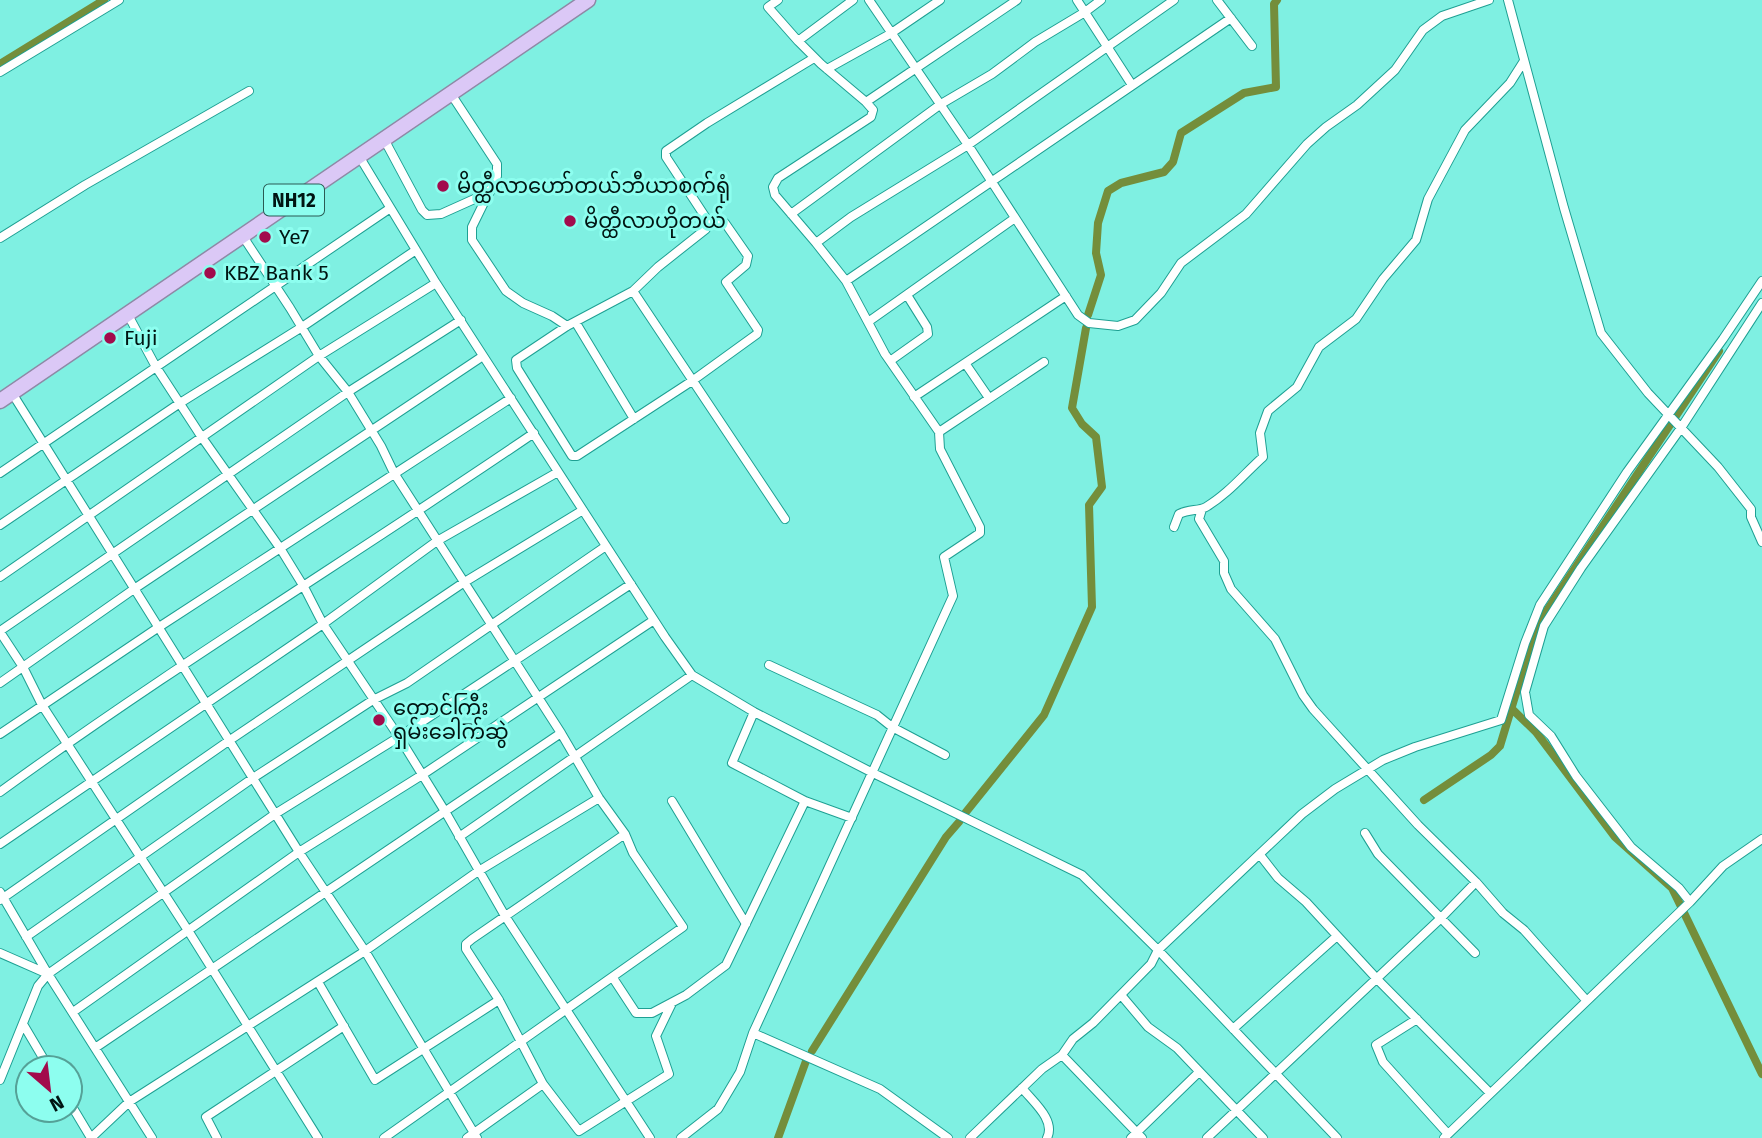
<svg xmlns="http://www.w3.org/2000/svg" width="1762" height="1138" font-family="'Fira Sans','Noto Sans Myanmar',sans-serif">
  <rect width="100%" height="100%" fill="#7ff0e2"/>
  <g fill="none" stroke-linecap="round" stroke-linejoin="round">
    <path stroke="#748e3b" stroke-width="8" d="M0 64 104 0
      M1088 315 1101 275 1096 253 1098 223 1108 191 1121 183 1164 172 1173 162 1181 133 1244 93 1276 87 1274 4 1277 0
      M1512 709 1536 732 1615 837 1672 888 1762 1074
      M1424 800 1491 755 1500 746 1536 627 1719 351
      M966 812 1044 715 1092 607 1089 505 1102 487 1096 437 1082 424 1072 408 1086 328
      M812 1051 946 837 959 822
      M778 1138 806 1061"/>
    <g stroke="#1ea093" stroke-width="10">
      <path id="street" d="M778 0 768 7 798 41
        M853 0 798 41 821 64 866 102 873 110 871 117 778 178 773 187 775 195 816 243 851 217 968 145 1174 0
        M869 0 968 145 1078 315 1089 323 1118 326 1135 320 1161 293 1181 263 1246 214 1307 144 1326 127 1357 105 1395 70 1423 30 1442 16 1489 0
        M1077 0 1132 85
        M1217 0 1252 46
        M1508 0 1564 208 1601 333 1648 393 1718 467 1751 509V517L1762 542
        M827 69 890 34 940 0
        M0 72 119 0
        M451 94 497 164V176L472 227V240L506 291 523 303 552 316 567 326
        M866 102 1017 0
        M384 139 422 210 427 215 441 214 490 192
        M359 156 436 283 665 637 692 675 754 712 871 772 1082 875 1158 950 1337 1138
        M791 214 941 104 992 74 1035 42 1085 12 1101 0
        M707 222 720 220 725 223 748 256 746 265 726 282 758 330 757 334 692 381 577 456H572L517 368 516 360 567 326 633 291 658 267 706 229V218L666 157V151L707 123 814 58
        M242 235 290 308 319 356 348 392 381 446 394 473 561 733 599 798 625 834 633 853 683 927 384 1138
        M0 238 85 185 249 91
        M846 281 1231 18
        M633 291 785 519
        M127 313 156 367 201 436 280 548 304 587 323 624 399 737 446 813 505 916 650 1138
        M868 322 1015 218
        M576 323 634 419
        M890 361 928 334 927 327 907 295
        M965 363 989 398
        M12 393 299 852 365 951 477 1138
        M914 397 1066 296
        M939 432 1044 362
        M0 473 389 209
        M1202 509 1199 519 1224 561V573L1231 589 1275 639 1303 695 1313 709 1418 825 1476 882 1503 913 1524 930 1586 1000
        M0 525 180 403 302 327 416 250
        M1174 527 1179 514C1189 509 1199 511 1206 507 1228 494 1244 474 1263 457L1260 433 1268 411 1297 387 1319 347 1356 319 1383 279 1416 240 1428 199 1465 130 1510 83 1524 61
        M0 577 319 356 436 283
        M0 631 348 392 461 320
        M0 632 23 667 42 705 189 932 318 1138
        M769 665 877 715 892 727 945 755
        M0 683 134 589 483 356
        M754 712 732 763 805 801 852 818
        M0 734 159 627 511 398
        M0 792C173 666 357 554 534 433
        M672 801 746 924
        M1365 833 1378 854 1475 953
        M625 834 472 939 466 944V949L499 1000 543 1084 579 1131 669 1074 656 1036 672 1003
        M459 837 692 675
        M0 844 323 624 437 541 558 472
        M1260 855 1278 878 1306 902 1377 979 1490 1093
        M0 892 48 974 152 1138
        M0 900 230 740 463 583 583 510
        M1690 902 1679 888 1631 847 1576 776 1551 736 1529 715 1525 692 1544 626 1581 568 1681 428 1762 303
        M26 937 253 778 373 700 407 683 606 546
        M0 953 48 974
        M613 978 636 1013H652L686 995 726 965 805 801
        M318 982 375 1080 499 1000
        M1121 995 1148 1027 1177 1048 1263 1138
        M73 1012 299 852 422 775 654 620
        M1417 1019 1376 1045 1383 1062 1448 1134
        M23 1024 49 1068
        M1233 1029 1337 936
        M753 1033 880 1089 948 1138
        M95 1048 561 733
        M1062 1055 1142 1138
        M0 1080 38 986 48 974 275 814 399 737 631 584
        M1022 1088C1033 1102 1056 1120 1047 1138
        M70 1103 91 1138
        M91 1138 129 1102 365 951 477 872 599 798
        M217 1138 206 1117 344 1026
        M467 1138 543 1084
        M681 1138 718 1109 740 1072 753 1033 953 596 944 557 980 533V527L940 449 939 432 885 354 846 281 816 243
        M970 1138 1042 1069 1062 1055 1073 1039 1093 1023 1151 964 1158 950 1302 814 1335 789 1383 760 1415 747 1501 720 1525 643 1540 605 1627 472 1723 339 1762 281
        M1131 1138 1198 1073
        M1207 1138 1440 919 1476 882
        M1444 1138 1690 902 1723 866 1762 839"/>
    </g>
    <g stroke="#8e89a6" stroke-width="17">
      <path id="highway" d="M0 401 588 0"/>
    </g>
    <use href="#street" stroke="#fff" stroke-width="8"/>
    <use href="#highway" stroke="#dbc8f6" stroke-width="14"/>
  </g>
  <g fill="#a20b4c" stroke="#8dfeef" stroke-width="2.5">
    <circle cx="443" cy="186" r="7"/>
    <circle cx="570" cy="221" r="7"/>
    <circle cx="265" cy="237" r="7"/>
    <circle cx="210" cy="273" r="7"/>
    <circle cx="110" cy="338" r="7"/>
    <circle cx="379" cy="720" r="7"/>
  </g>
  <g text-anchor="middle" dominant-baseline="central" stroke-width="6" stroke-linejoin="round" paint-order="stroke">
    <rect fill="#8dfeef" stroke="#2a5b54" stroke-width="2" x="264" y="184.5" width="60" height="31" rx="5"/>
    <g font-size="19" font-weight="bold" fill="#001512">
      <text x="294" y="200">NH12</text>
    </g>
    <g font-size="21" fill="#001512" stroke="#8dfeef" text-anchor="start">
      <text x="457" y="186">မိတ္ထီလာဟော်တယ်ဘီယာစက်ရုံ</text>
      <text x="584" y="221">မိတ္ထီလာဟိုတယ်</text>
      <text x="279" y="237">Ye7</text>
      <text x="224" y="273">KBZ Bank 5</text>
      <text x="124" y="338">Fuji</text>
      <text x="393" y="708">တောင်ကြီး<tspan x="393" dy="24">ရှမ်းခေါက်ဆွဲ</tspan></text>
    </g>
  </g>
  <g transform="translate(49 1089) rotate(152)"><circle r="33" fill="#8dfeef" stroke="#55a197" stroke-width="2"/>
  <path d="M0-5L12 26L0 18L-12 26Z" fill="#a20b4c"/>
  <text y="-10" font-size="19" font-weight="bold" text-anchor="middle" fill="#001512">N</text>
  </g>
</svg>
